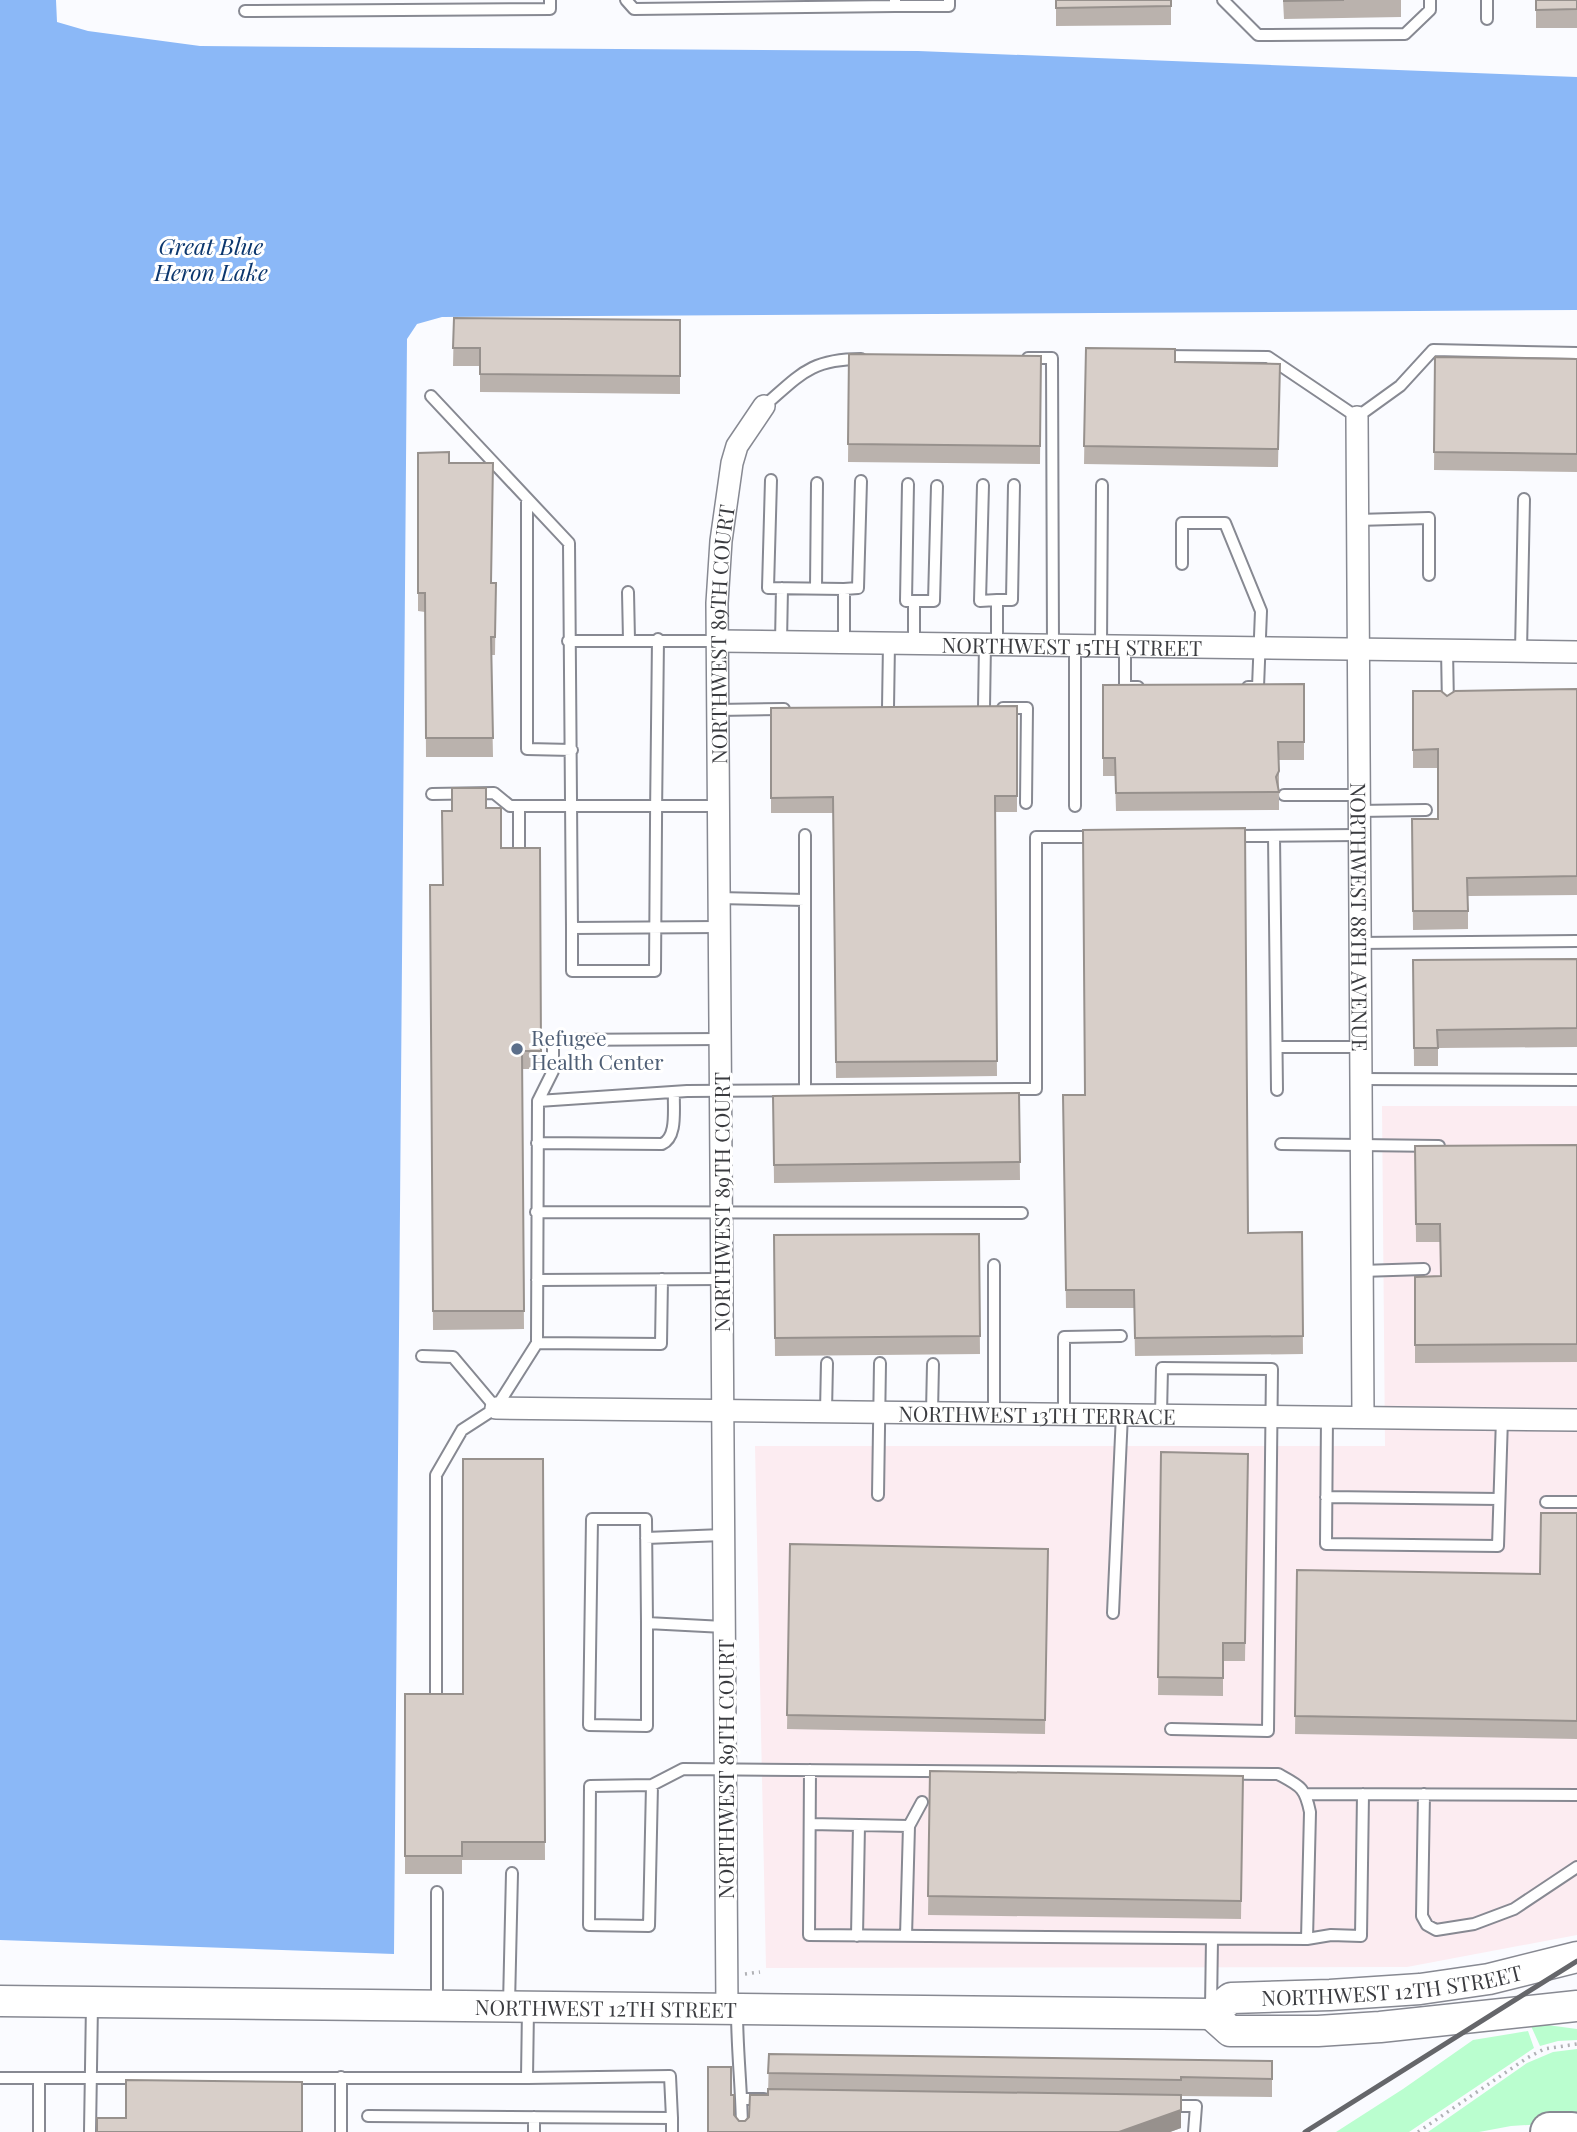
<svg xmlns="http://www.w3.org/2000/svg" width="1577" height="2132" font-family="'Playfair Display',serif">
  <rect width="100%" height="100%" fill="#fafbff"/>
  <path fill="#fcecf1" d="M1382 1106H1577V1935L1407 1967 766 1968 755 1446H1385Z"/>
  <path fill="#bafecf" d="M1525 2022 1577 2029V2040L1558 2041 1540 2046 1531 2026Z
    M1528 2031 1534 2048 1409 2132H1336L1403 2089 1473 2040Z
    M1577 2049V2122L1511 2126 1479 2132H1428L1527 2063 1553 2052Z"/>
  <path fill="#8bb8f7" d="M0 0H56L57 22 88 31 200 46 918 51 1577 77V310L442 317 417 324 407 339 394 1954 0 1940Z"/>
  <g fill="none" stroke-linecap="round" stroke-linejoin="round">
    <g stroke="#878992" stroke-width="14">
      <path id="service" d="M626 0 634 9 895 6V0
        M1223 0 1258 35 1405 34 1430 10V0
        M1487 0V19
        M895 6H949V0
        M245 11 550 9V0
        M1162 356 1268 357 1357 417 1400 386 1433 350 1577 353
        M1028 358H1052L1053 645
        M431 396 569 543 572 928
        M764 406C800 375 810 359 861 359
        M771 480 768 588 844 589
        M908 484 906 601H914
        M983 485 980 601 997 600
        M527 499V749L572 750
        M1357 520 1429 518V575
        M1182 564V523H1225L1261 611 1258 687H1248
        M816 588 817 483
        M628 592 629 640
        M658 639C656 750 656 860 655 971H572V928L719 927
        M568 641H717
        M781 642 782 588
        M844 642V589L858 588 861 481
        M914 643V601H934L937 486
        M997 644V600H1012L1014 485
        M1101 646 1102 485
        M1125 646V687H1138
        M1447 649 1448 706
        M1521 651 1524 499
        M888 708 889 643
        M984 708 985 644
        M1003 708H1027L1026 803
        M717 710 784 709
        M432 794 494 793 510 806H718
        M1284 795H1358
        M519 806V857
        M1075 806V645
        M1358 811 1426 810
        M1233 836 1358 835
        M1274 836 1277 1090
        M718 898 805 900
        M1358 943 1577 941
        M1277 1047H1359
        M1360 1079 1577 1080
        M805 1091V835
        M538 1101 553 1071V1040L720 1039
        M537 1143 662 1144C678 1137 673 1108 674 1093
        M1281 1144 1439 1146
        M536 1212 1022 1213
        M994 1265V1413
        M1361 1271 1424 1269
        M537 1280 722 1279
        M537 1343 661 1344 662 1279
        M422 1356 453 1357 496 1408
        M826 1411 827 1363
        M932 1412 933 1364
        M1064 1413V1337L1121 1336
        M1161 1414 1162 1368 1272 1369 1268 1731 1171 1729
        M1327 1416 1326 1544 1498 1546 1502 1418
        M878 1495 880 1363
        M1326 1497 1499 1499
        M1546 1502H1577
        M646 1538 723 1535
        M1113 1613 1122 1414
        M647 1623V1726L589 1725 592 1519H646L647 1623 724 1627
        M436 1698V1475L462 1430 496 1408 537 1343 538 1101 687 1091 1036 1089V837H1098
        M652 1785 649 1926 589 1925 590 1786 652 1785 683 1769 1278 1774C1300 1786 1305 1787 1310 1812L1307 1939 809 1935 810 1770
        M1307 1794 1577 1795
        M1424 1794 1422 1916 1427 1925 1436 1930 1474 1924 1514 1909 1577 1867
        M810 1824 909 1826 906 1936
        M909 1826 922 1802
        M857 1936 859 1825
        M1307 1939 1331 1935 1361 1936 1363 1794
        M437 2003V1892
        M509 2004 512 1873
        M1211 2007 1212 1939
        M737 2011C737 2052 742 2091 742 2132
        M341 2077V2132
        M0 2078H527L528 2009
        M39 2078V2132
        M527 2078 670 2076 672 2118
        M742 2099H764
        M1168 2106H1196L1194 2132
        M368 2116 672 2118V2132
        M90 2132 92 2004
        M534 2132V2117"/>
    </g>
    <g stroke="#878992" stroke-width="24">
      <g id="minor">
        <path id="s1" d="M1357 417 1363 1416"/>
        <path id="s2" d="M717 641 1577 652"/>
        <path id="s3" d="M496 1408 1577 1420"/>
        <path id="s4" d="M727 2008 717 603 721 541 732 463 737 446 764 406"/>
      </g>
    </g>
    <g stroke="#878992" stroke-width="33">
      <g id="secondary">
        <path id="s5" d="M0 2001 1211 2014 1231 1998 1330 1995 1420 1989 1489 1979 1577 1957"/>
        <path d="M1211 2014 1230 2031H1318L1380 2027 1577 2006"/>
      </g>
    </g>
    <g stroke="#878992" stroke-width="42">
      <path id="motorway" d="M1550 2132H1572"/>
    </g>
    <path stroke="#b0b1b5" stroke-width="3.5" stroke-dasharray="2 5" stroke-linecap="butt" d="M745 1974 760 1972
      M1418 2132 1527 2058 1544 2049 1577 2044"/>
    <use href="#service" stroke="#fff" stroke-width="10"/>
    <use href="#minor" stroke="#fff" stroke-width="21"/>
    <use href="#secondary" stroke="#fff" stroke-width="30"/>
    <use href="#motorway" stroke="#fff" stroke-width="38"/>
    <path stroke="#65666a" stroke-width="5" d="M1305 2132 1577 1961"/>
  </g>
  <path fill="#bab2ad" d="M1056 0H1171V25L1056 26Z
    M1283 0H1401V17L1284 19Z
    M1536 0H1577V28H1536Z
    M454 318 680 320V394L480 392V366H453Z
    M1086 348 1175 362 1280 364 1278 467 1084 464Z
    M849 354 1041 356 1040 464 848 462Z
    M1435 357 1577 359V472L1434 470Z
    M418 453 449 463 491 583H496L495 655H491L493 757H426L425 612 418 611Z
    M1304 684V760H1279V810L1116 811 1115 776H1103V685Z
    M1577 689V895L1468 896V929L1413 930 1412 819H1438V768H1413V691L1447 696Z
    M1017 706V812H995L997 1076 836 1078 833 813H771V708Z
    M486 808 501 848H540L541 1069H522L524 1329 433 1330 430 885H442L452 811Z
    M1577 959V1047L1438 1048V1066H1414L1413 960Z
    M1019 1093 1020 1180 774 1183 773 1096Z
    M1063 1095 1248 1233 1302 1232 1303 1354 1135 1356 1134 1308H1066Z
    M1577 1145V1362L1415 1363V1277L1440 1276V1242H1416L1415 1146Z
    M979 1234 980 1354 775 1356 774 1235Z
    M1161 1452 1248 1454 1245 1661H1223V1696L1158 1695Z
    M543 1459 545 1860H462V1874H405V1694H463Z
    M1577 1513V1739L1295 1734 1297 1570 1540 1574Z
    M790 1544 1048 1549 1045 1734 787 1729Z
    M930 1771 1243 1776 1241 1919 928 1915Z
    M769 2054 1272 2061V2097L1181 2096V2128L1170 2132H708L731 2095 734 2115 739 2121H745L768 2095Z"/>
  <path fill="#97918d" d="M1181 2110V2128L1170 2132H1119Z"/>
  <path fill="#d8cfc9" stroke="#97918d" stroke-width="2" d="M1056 0H1171V6L1056 8Z
    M1284 0H1344L1284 1Z
    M1536 0H1577V9L1536 10Z
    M454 318 680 320V376L480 374V348H453Z
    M1086 348 1175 349V362L1280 364 1278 449 1084 446Z
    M849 354 1041 356 1040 446 848 444Z
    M1435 357 1577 359V454L1434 452Z
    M449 452V463H493L491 583H496L495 637H491L493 738H426L425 593H418V453Z
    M1304 684V742H1278L1279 771 1276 777 1279 792 1116 793 1115 758H1103V685Z
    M1577 689V876L1467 878 1468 911H1413L1412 819H1438V749L1413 750V691H1441L1447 696 1455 691Z
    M1017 706V796H995L997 1061 836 1062 833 797 771 798V708Z
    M452 788H486V808H501V848H540L541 1051H522L524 1311H433L430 885H443L442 811H452Z
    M1245 828 1248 1233 1302 1232 1303 1336 1135 1338 1134 1290H1066L1063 1095H1085L1083 830Z
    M1577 959V1028L1437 1030 1438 1048H1414L1413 960Z
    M1019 1093 1020 1162 774 1165 773 1096Z
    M1577 1145V1344L1415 1345V1277L1441 1276 1440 1224H1416L1415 1146Z
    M979 1234 980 1336 775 1338 774 1235Z
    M1161 1452 1248 1454 1245 1643H1223V1678L1158 1677Z
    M463 1459H543L545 1842H462V1856H405V1694H463Z
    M1541 1513H1577V1721L1295 1716 1297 1570 1540 1574Z
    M790 1544 1048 1549 1045 1720 787 1715Z
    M930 1771 1243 1776 1241 1901 928 1896Z
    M769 2054 1272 2061V2079L1181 2077V2080L768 2073Z
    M708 2067H731V2095H734V2115L739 2121H745L749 2117 750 2095H768V2089L1181 2095V2110L1119 2132H708Z
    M126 2080 302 2082V2132H97V2118H126Z"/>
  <circle fill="#5c6f8a" stroke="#fff" stroke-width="2.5" cx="517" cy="1049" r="7"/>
  <g text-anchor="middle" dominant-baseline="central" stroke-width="6" stroke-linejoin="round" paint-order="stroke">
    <g font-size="21" fill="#3b3c40" stroke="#fff">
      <text stroke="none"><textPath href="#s4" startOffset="1374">NORTHWEST 89TH COURT</textPath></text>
      <text stroke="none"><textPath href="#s2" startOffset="355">NORTHWEST 15TH STREET</textPath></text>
      <text stroke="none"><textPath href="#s1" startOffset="500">NORTHWEST 88TH AVENUE</textPath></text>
      <text transform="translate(721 1202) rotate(-90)">NORTHWEST 89TH COURT</text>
      <text stroke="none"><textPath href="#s3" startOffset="541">NORTHWEST 13TH TERRACE</textPath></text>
      <text transform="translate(725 1769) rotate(-90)">NORTHWEST 89TH COURT</text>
      <text stroke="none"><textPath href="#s5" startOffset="1398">NORTHWEST 12TH STREET</textPath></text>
      <text stroke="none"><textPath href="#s5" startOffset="606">NORTHWEST 12TH STREET</textPath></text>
    </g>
    <g font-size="21" fill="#4e5e75" stroke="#fff" text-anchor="start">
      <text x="531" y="1037">Refugee<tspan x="531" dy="24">Health Center</tspan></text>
    </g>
    <g font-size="23" font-style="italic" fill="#0c376e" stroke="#fff">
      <text x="211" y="245">Great Blue<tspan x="211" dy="26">Heron Lake</tspan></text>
    </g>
  </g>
</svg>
